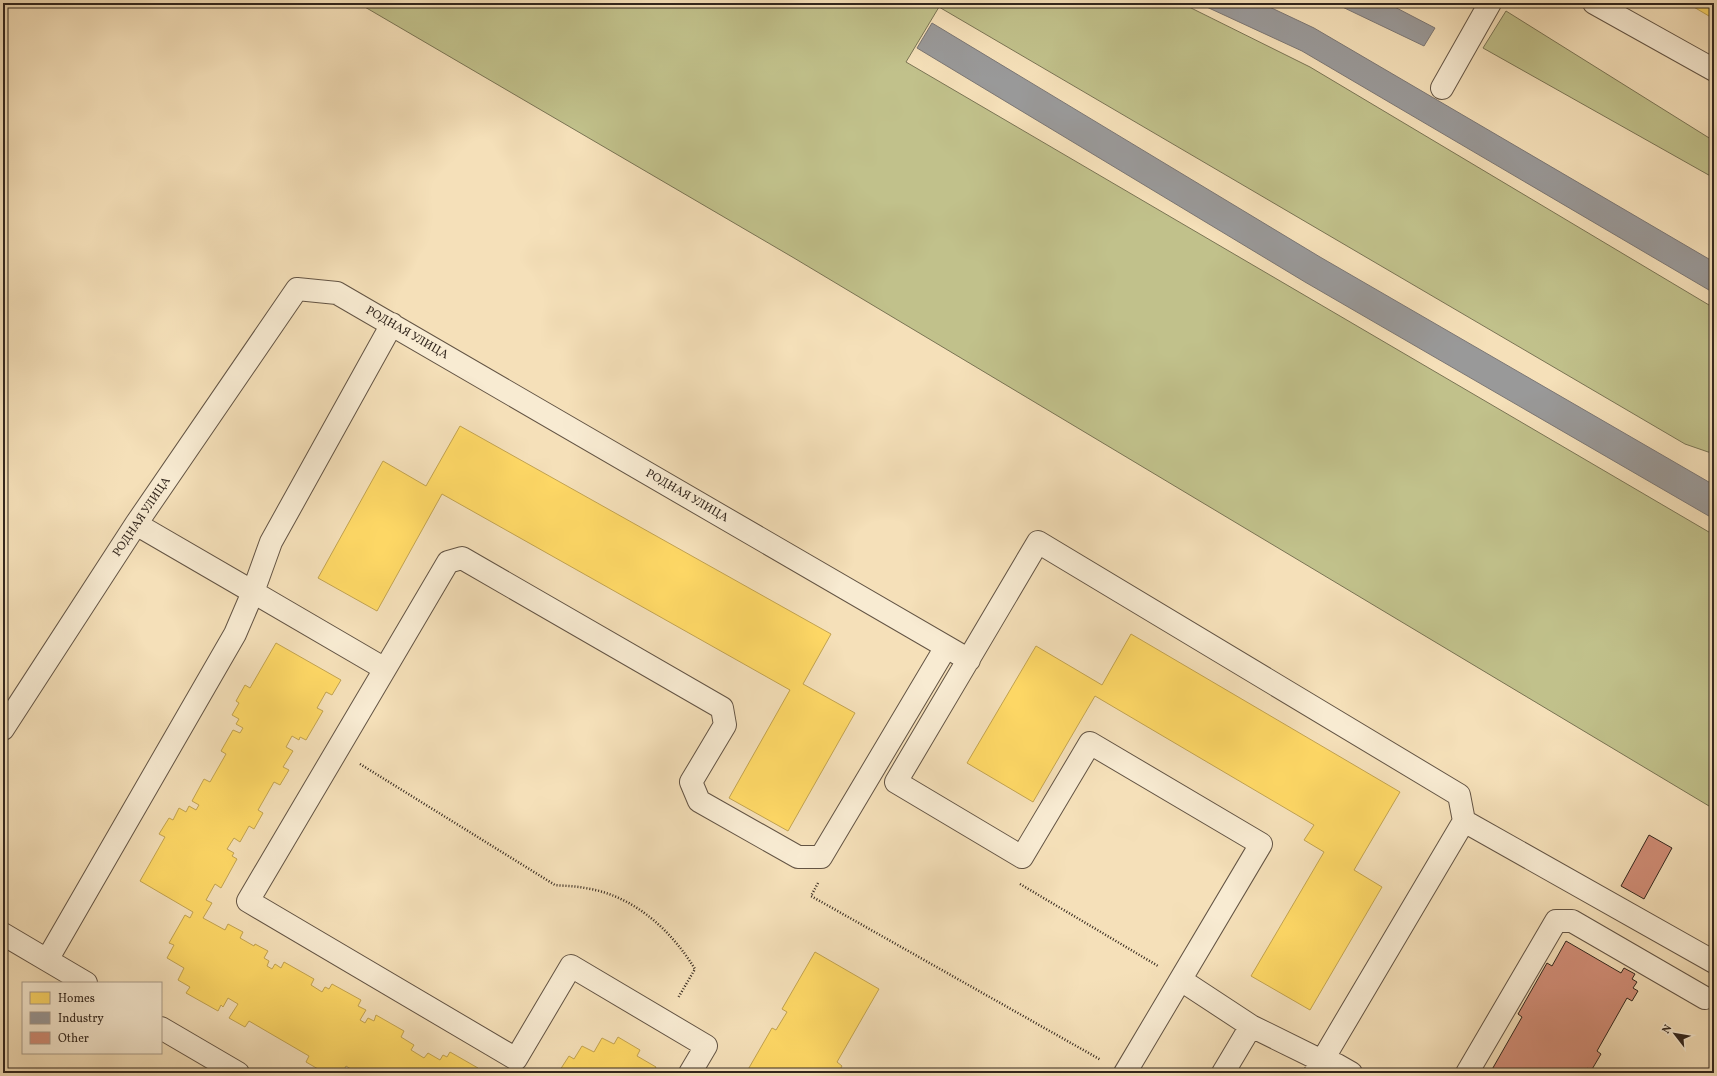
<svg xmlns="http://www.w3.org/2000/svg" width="1717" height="1076" font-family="Vollkorn,serif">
  <rect width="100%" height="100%" fill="#f5e0b9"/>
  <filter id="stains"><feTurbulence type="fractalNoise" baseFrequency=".005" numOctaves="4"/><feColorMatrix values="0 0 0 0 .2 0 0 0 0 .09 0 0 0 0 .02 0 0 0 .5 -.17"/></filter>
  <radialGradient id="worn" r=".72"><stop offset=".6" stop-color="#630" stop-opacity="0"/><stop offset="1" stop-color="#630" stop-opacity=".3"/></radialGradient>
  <path fill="#c1c18b" stroke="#7a7454" d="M358 3H1181L1310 67 1714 308V454L1685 444 939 7 906 62 1714 535V809L794 258Z
    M1506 11 1714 141V178L1483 48Z"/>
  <path fill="#ffd966" stroke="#c2a350" d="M1687 3H1714V19Z
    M460 426 831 634 803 684 855 713 788 831 729 798 790 690 442 494 377 611 318 578 383 461 426 486Z
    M1131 634 1400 792 1354 870 1382 887 1310 1010 1251 976 1324 852 1304 840 1314 825 1095 696 1033 802 967 763 1036 646 1102 685Z
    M276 643 341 680 332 695 326 692 317 708 323 711 306 740 300 737 299 740 292 736 286 747 293 751 283 767 289 770 280 785 274 782 258 810 263 813 254 829 249 826 240 842 234 838 227 849 234 853 232 856 237 859 221 888 215 884 206 900 212 903 203 918 225 930 228 924 243 932 240 938 254 946 255 944 268 951 264 958 269 961 267 966 272 969 275 964 281 968 284 962 314 979 311 985 322 992 325 987 329 989 332 984 361 1000 358 1006 366 1010 360 1020 365 1023 368 1018 374 1021 376 1015 404 1031 401 1037 414 1045 411 1050 424 1058 428 1053 440 1060 443 1055 447 1057 450 1052 478 1068 475 1073H356V1072L346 1066 342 1073H325L306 1062 309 1056 249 1021 245 1027 229 1018 238 1004 228 998 223 1007 221 1005 218 1011 186 993 190 987 178 980 184 968 167 958 174 945 169 943 185 915 190 918 193 912 140 881 165 837 159 834 169 818 173 820 179 808 186 812 189 806 196 810 199 805 192 801 204 779 210 782 226 754 221 751 233 730 240 733 243 728 236 724 239 719 232 715 239 703 236 701 245 685 250 688Z
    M815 952 879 989 837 1062 842 1066 838 1073H746L772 1028 776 1030 787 1012 782 1009Z
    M618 1037 640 1050 637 1056 656 1067 653 1073H565L560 1070 569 1056 574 1059 582 1046 594 1052 602 1038 614 1044Z"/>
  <path fill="#999" stroke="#7a7674" d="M1198 3H1261L1314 28 1714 262V293L1302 51Z
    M1334 3H1387L1435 28 1424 46Z
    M932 23 1320 257 1714 485V519L1305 282 917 48Z"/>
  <path fill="#d28e78" stroke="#32261d" d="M1649 835 1672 848 1644 899 1621 886Z
    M1566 941 1621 973 1624 968 1635 974 1632 979 1637 982 1633 988 1638 991 1632 1001 1627 998 1597 1051 1601 1054 1591 1071 1587 1068 1584 1073H1490L1522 1017 1518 1014 1547 963 1552 966Z"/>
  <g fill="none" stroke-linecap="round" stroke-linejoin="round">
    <g stroke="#635444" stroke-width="24">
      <path id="minor" d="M1594 3 1714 70
        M1442 88 1490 3
        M136 524 253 592 271 542 392 324
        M385 669 448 562 462 558 722 708 725 725 691 782 699 801 798 857H821L946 647
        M3 729 136 524 297 289 337 293 969 660
        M3 934 47 960
        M1181 980 1251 1026 1322 1061 1464 821
        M86 983 47 960 235 634 253 592 385 669 248 901 516 1059 571 966 706 1046 690 1073
        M161 1028 238 1073
        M1125 1073 1261 844 1090 743 1022 857 896 782 1038 542 1459 795 1464 821 1714 962
        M1223 1073 1251 1026
        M1315 1073 1322 1061 1337 1065 1351 1073
        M1467 1073 1556 921H1572L1705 998"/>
    </g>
    <path stroke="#32261d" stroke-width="2.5" stroke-dasharray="1 2" stroke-linecap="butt" d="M360 764 555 885C565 886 575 886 585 888 633 895 671 930 695 969L678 998
      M818 883 811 896 1101 1060
      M1020 884 1158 966"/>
    <use href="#minor" stroke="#f8ebd2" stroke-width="22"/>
  </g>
  <g text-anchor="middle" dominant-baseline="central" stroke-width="4" stroke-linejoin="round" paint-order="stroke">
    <g font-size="12" fill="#32261d" stroke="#f8ebd2">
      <text transform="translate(407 333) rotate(30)">РОДНАЯ УЛИЦА</text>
      <text transform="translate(687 496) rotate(30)">РОДНАЯ УЛИЦА</text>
      <text transform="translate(142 517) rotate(-56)">РОДНАЯ УЛИЦА</text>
    </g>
  </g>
  <rect width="1717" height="1076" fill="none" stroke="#f5e0b9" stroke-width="16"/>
  <rect x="4" y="4" width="1709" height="1068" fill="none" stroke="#32261d" stroke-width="2"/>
  <rect x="8" y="8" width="1701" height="1060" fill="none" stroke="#32261d"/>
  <rect x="22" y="982" width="140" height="72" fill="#f8ebd2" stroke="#a99c8a"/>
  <rect x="30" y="992" width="20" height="12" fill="#ffd966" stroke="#a99c8a"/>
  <text x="58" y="1002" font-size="12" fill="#32261d">Homes</text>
  <rect x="30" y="1012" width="20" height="12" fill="#999999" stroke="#a99c8a"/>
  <text x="58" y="1022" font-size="12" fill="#32261d">Industry</text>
  <rect x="30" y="1032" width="20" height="12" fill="#d28e78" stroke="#a99c8a"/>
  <text x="58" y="1042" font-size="12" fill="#32261d">Other</text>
  <g transform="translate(1675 1034) rotate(301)" stroke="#f8ebd2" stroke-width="3" paint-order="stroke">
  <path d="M0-3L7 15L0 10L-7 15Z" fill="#32261d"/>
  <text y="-6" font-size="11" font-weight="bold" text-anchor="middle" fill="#32261d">N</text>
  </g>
  <rect width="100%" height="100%" filter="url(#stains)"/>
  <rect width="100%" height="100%" fill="url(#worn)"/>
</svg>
